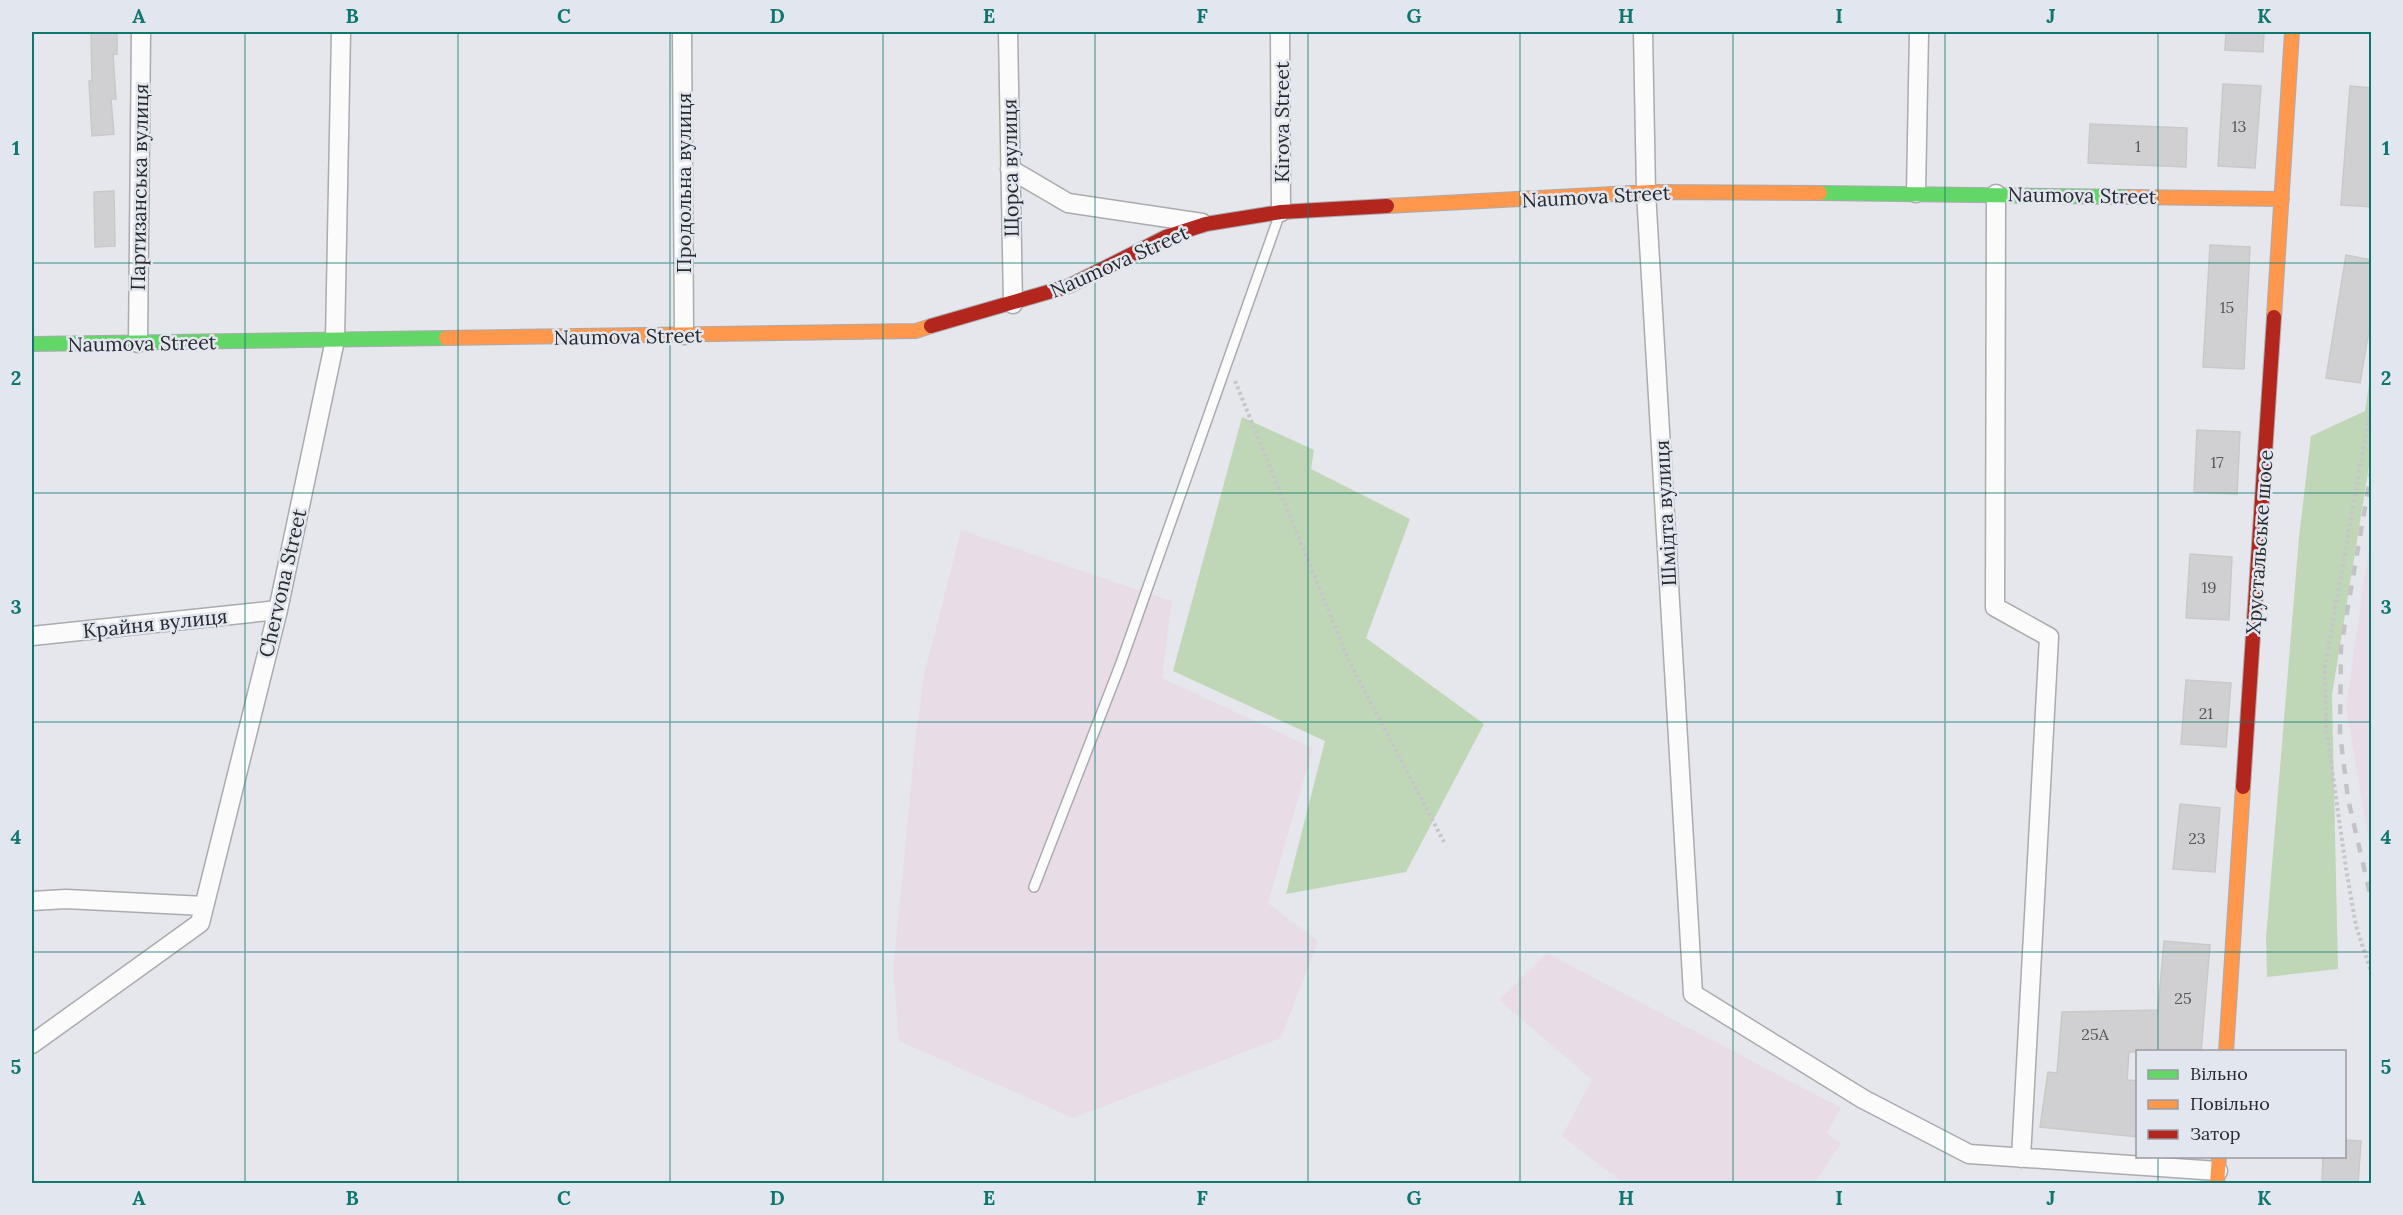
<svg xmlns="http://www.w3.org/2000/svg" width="2403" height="1215" font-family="Lora,serif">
  <rect width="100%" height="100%" fill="#e5e7ec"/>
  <path fill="#e8dde6" d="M961 530 1172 601 1162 678 1313 748 1268 903 1318 941 1281 1038 1073 1118 899 1041 893 971 916 734 924 675Z
    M2371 532V855L2346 708Z
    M1547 953 1841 1108 1827 1133 1841 1143 1815 1183H1623L1562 1136 1592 1080 1499 1000Z"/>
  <path fill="#bfd7b7" d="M2371 371V454L2332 695 2338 969 2267 977 2266 938 2299 537 2311 436 2365 411Z
    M1242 417 1314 450 1311 469 1410 519 1366 638 1484 724 1406 872 1286 894 1325 741 1173 671Z"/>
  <path fill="#d0d0d2" stroke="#c9c9ca" stroke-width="1.5" d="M117 32V54H113L116 99H111L114 134 92 136 89 81H92L91 33Z
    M2226 32H2264L2263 52 2225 50Z
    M2223 84 2261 86 2255 168 2218 166Z
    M2350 86 2372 88V207L2341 205Z
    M2090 124 2187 128 2186 167 2088 163Z
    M114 191 115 246 95 247 94 192Z
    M2210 245 2250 247 2244 369 2203 367Z
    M2346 255 2372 260V313L2360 383 2326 378Z
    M2197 430 2240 432 2237 494 2194 492Z
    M2190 554 2232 557 2229 620 2186 618Z
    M2186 680 2231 683 2226 747 2181 744Z
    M2180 804 2220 808 2215 872 2173 869Z
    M2164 941 2210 945 2201 1052H2129L2127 1080 2138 1081V1137L2040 1127 2048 1072 2057 1073 2062 1012 2158 1010Z
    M2344 1140 2361 1141 2358 1184H2322L2323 1156H2344Z"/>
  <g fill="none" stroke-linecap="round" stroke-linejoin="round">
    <g stroke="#aaabaf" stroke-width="12">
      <path id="lane" d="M1034 887 1121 663 1279 216"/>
    </g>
    <g stroke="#aaabaf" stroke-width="21">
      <path id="street" d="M682 32 684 335
        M1008 32 1013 304
        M1280 32 1281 212
        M1643 32 1646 192 1693 994 1863 1099 1969 1154 2218 1171
        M1010 169 1068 203 1202 223
        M1916 193 1919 32
        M1996 194 1995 607 2049 637 2021 1158
        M138 343 141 32
        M32 636 278 610
        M32 901 66 899 204 906
        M32 1044 200 923 278 610 335 340 341 32"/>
    </g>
    <g stroke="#aaabaf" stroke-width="16">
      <path id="fast" d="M1820 193 2130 197
        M32 344 446 338"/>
    </g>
    <g stroke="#aaabaf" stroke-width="16">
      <path id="slow" d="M2130 197 2282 199
        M1387 206 1651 192 1820 193
        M2274 317 2292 32
        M446 338 916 331 931 326
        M2226 1052 2243 787
        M2217 1184 2219 1156"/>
    </g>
    <g stroke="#aaabaf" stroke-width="16">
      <path id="jam" d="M931 326 1069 286 1166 237 1206 224 1281 212 1387 206
        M2243 787 2274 317"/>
    </g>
    <path stroke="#c6c6c8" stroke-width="4" stroke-dasharray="3 3" stroke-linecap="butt" d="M1235 381 1349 661 1444 842
      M2372 399 2325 667 2326 727 2346 868 2356 926 2372 974"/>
    <use href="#lane" stroke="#fbfbfc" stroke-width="9"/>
    <use href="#street" stroke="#fbfbfc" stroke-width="18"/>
    <use href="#fast" stroke="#63d668" stroke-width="14"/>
    <use href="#slow" stroke="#ff974d" stroke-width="14"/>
    <use href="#jam" stroke="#b3261e" stroke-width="14"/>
    <path stroke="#c3c3c5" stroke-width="4.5" stroke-dasharray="10 10" stroke-linecap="butt" d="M2372 467 2341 647 2340 733 2348 799 2372 902"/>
  </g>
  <path fill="none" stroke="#0f766e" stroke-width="1.5" stroke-opacity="0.55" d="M245 32V1184M458 32V1184M670 32V1184M883 32V1184M1095 32V1184M1308 32V1184M1520 32V1184M1733 32V1184M1945 32V1184M2158 32V1052M32 263H2372M32 493H2372M32 722H2372M32 952H2372M2158 1156V1184"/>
  <g text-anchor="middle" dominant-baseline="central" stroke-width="5" stroke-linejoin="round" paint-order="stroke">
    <g font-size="16" fill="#555659">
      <text x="2239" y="126">13</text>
      <text x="2138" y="146">1</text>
      <text x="2227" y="307">15</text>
      <text x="2217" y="462">17</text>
      <text x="2209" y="587">19</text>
      <text x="2206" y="713">21</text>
      <text x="2197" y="838">23</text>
      <text x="2183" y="998">25</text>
      <text x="2095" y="1034">25А</text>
    </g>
    <g font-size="20" fill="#282a2d" stroke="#e2e6ef">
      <text transform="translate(1281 122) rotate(-90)">Kirova Street</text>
      <text transform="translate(1010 168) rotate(-91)">Щорса вулиця</text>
      <text transform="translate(683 183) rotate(-90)">Продольна вулиця</text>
      <text transform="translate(139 187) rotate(-89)">Партизанська вулиця</text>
      <text transform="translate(2082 195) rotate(1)">Naumova Street</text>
      <text transform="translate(1596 196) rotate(-3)">Naumova Street</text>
      <text transform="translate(1119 261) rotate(-24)">Naumova Street</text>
      <text transform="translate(628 336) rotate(-1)">Naumova Street</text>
      <text transform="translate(142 343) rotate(-1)">Naumova Street</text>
      <text transform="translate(1665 513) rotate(-93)">Шмідта вулиця</text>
      <text transform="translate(2259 542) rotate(-86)">Хрустальське шосе</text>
      <text transform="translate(282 583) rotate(-77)">Chervona Street</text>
      <text transform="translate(155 623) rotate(-6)">Крайня вулиця</text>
    </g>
  </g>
  <rect width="2403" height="1215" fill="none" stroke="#e2e6ef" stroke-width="66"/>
  <rect x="2136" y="1050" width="210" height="108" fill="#e2e6ef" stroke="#989ba1" stroke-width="1.5"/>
  <rect x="2148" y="1070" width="30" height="9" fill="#63d668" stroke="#989ba1" stroke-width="1.5"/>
  <text x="2190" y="1080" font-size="18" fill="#282a2d">Вільно</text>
  <rect x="2148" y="1100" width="30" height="9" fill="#ff974d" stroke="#989ba1" stroke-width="1.5"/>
  <text x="2190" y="1110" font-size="18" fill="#282a2d">Повільно</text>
  <rect x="2148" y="1130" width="30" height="9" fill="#b3261e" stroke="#989ba1" stroke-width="1.5"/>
  <text x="2190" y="1140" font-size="18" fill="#282a2d">Затор</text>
  <rect x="33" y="33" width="2337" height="1149" fill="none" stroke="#0f766e" stroke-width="2"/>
  <g font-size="20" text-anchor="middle" font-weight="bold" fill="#0f766e">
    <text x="139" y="23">A</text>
    <text x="352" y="23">B</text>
    <text x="564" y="23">C</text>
    <text x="777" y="23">D</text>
    <text x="989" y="23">E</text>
    <text x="1202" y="23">F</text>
    <text x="1414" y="23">G</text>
    <text x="1626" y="23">H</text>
    <text x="1839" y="23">I</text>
    <text x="2051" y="23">J</text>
    <text x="2264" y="23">K</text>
    <text x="16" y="155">1</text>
    <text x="2386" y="155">1</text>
    <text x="16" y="385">2</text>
    <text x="2386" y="385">2</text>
    <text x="16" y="614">3</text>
    <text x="2386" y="614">3</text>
    <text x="16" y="844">4</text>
    <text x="2386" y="844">4</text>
    <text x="16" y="1074">5</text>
    <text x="2386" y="1074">5</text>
    <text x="139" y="1205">A</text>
    <text x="352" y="1205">B</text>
    <text x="564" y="1205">C</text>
    <text x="777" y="1205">D</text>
    <text x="989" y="1205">E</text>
    <text x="1202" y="1205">F</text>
    <text x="1414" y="1205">G</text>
    <text x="1626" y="1205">H</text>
    <text x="1839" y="1205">I</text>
    <text x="2051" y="1205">J</text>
    <text x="2264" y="1205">K</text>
  </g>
</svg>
